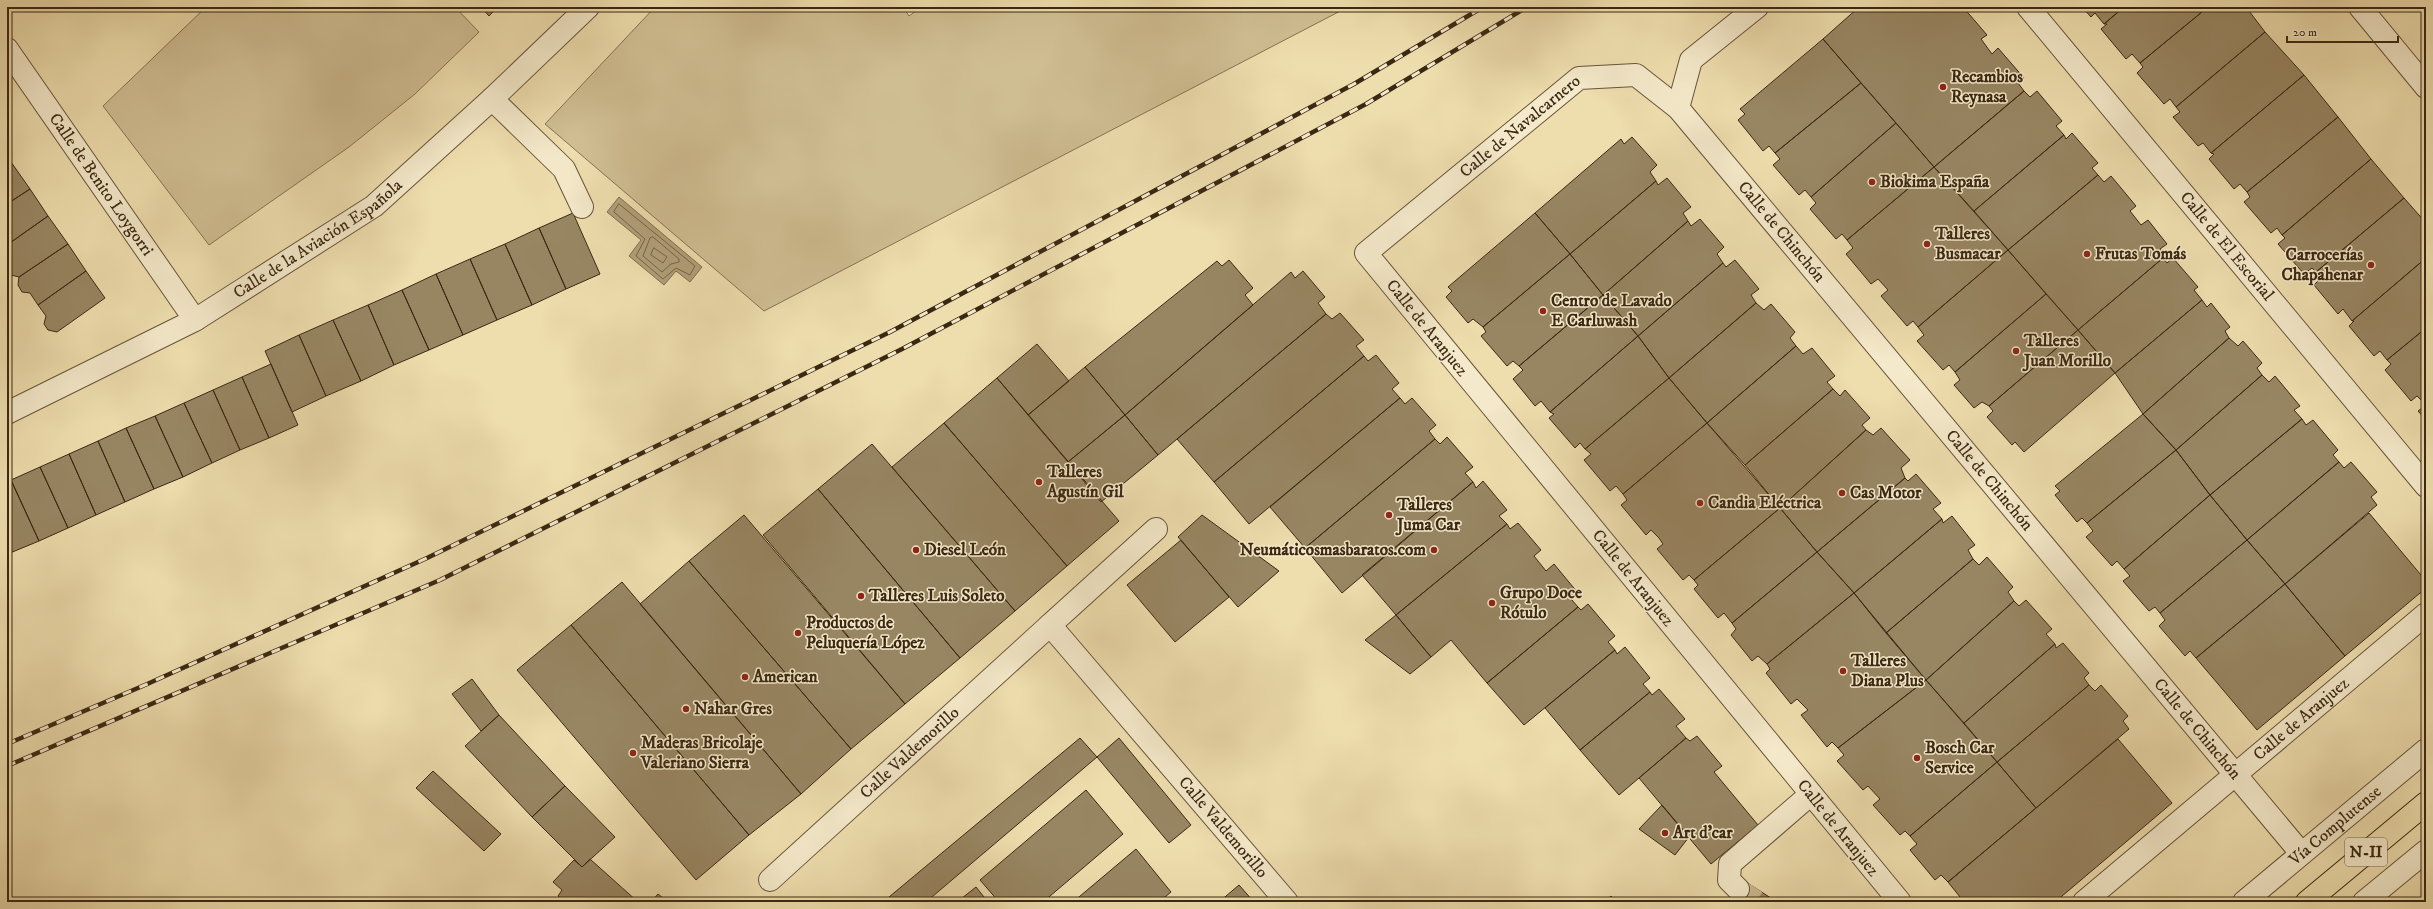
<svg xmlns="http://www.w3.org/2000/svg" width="2433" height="909" font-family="'IM FELL DW Pica',serif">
  <rect width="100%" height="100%" fill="#eeddad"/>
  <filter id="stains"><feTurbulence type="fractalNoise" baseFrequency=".005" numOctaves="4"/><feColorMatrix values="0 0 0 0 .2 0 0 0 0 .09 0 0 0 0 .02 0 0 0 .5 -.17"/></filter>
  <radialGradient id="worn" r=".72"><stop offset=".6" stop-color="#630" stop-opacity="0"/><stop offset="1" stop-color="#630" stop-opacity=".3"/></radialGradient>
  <path fill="#d0be93" stroke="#867353" d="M206 7H455L479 32 415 94 349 147 209 245 103 106Z
    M655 7H903L909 16 921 7H1348L764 311 545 124Z"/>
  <path fill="#b19f79" stroke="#826f50" d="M619 197 702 267 690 282 676 271 664 285 629 256 641 240 607 212Z"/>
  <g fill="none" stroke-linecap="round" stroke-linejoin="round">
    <path stroke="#766446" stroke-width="1" d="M619 204 695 266 690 275 676 268 663 279 636 256 645 239 614 212Z
      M653 237 679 259V262L671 264 662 272 643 256 650 238Z
      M654 248 667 257 663 263 651 255Z"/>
  </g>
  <path fill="#988663" stroke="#3b2813" d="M481 7H498L489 16Z
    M1859 7H1952L1955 11 1963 7 1987 35 1981 39 1992 54 1998 48 2024 78 2018 83 2024 91 1934 167 1823 39Z
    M2082 7H2124L2104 24 2095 13 2091 17Z
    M2124 7H2208L2140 63 2132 54 2126 59 2101 29 2107 24H2104Z
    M2208 7H2246L2265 32 2176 107 2170 99 2164 104 2137 73 2143 67 2140 63Z
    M2265 32 2304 75 2211 153 2203 143 2198 146 2173 117 2180 112 2176 107Z
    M1823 39 1861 83 1775 153 1769 146 1763 151 1738 120 1745 114 1740 109Z
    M2304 75 2338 117 2247 192 2240 184 2234 189 2209 159 2214 154 2211 153Z
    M1861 83 1896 123 1811 197 1805 190 1799 195 1773 165 1780 159 1775 153Z
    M2024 91 2030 97 2037 91 2062 121 2056 126 2064 135 1974 211 1934 167Z
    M2338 117 2371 159 2282 235 2277 228 2271 233 2244 202 2250 197 2247 192Z
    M1896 123 1934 167 1847 240 1842 234 1836 239 1810 209 1816 203 1811 197Z
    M2072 133 2098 163 2092 168 2098 175 2008 250 1974 211 2064 135 2066 139Z
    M1632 137 1657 165 1650 172 1656 181 1570 254 1535 213 1621 139 1624 144Z
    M2371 159 2404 198 2316 272 2312 268 2304 274 2278 244 2285 238 2282 235Z
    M11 162 30 189 7 204V164Z
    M1934 167 2008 250 1918 327 1913 321 1907 326 1881 296 1888 290 1878 279 1871 284 1846 254 1853 248 1847 240Z
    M2098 175 2104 182 2111 176 2136 206 2130 211 2141 225 2148 220 2167 244 2160 249 2163 258 2078 330 2008 250Z
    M1667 178 1691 207 1683 213 1688 221 1603 295 1570 254 1656 181 1658 185Z
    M30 189 48 216 7 245V204Z
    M2404 198 2426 223V258L2352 321 2343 309 2338 314 2314 285 2320 279 2316 272Z
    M573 213 600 274 566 289 539 228Z
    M1535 213 1570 254 1483 327 1473 319 1468 323 1446 297 1452 291 1448 287Z
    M48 216 68 244 19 277 11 275 7 269V245Z
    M1700 219 1724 247 1717 254 1723 263 1638 336 1603 295 1688 221 1691 226Z
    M539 228 566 289 532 305 505 244Z
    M68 244 86 271 38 305 30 293 22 292 18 285 19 277Z
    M505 244 532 305 497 320 470 259Z
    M2008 250 2046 294 1955 372 1949 365 1943 370 1917 341 1924 335 1918 327Z
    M1570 254 1603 295 1519 366 1513 361 1507 366 1481 336 1486 332 1483 327Z
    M2163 258 2167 263 2173 258 2198 287 2194 290 2202 300 2115 373 2078 330Z
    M2426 258V328L2387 360 2380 351 2374 356 2349 326 2354 321H2352Z
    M470 259 497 320 463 335 436 274Z
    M1229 260 1253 288 1245 295 1253 305 1125 415 1085 367 1217 261 1222 266Z
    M1735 260 1759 289 1751 295 1756 303 1669 378 1638 336 1723 263 1726 267Z
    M86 271 105 298 57 332 48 330 44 324 46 316 38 305Z
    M1303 271 1325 297 1318 303 1326 314 1158 455 1125 415 1291 272 1295 278Z
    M436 274 463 335 429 350 402 290Z
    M402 290 429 350 394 365 368 305Z
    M2046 294 2078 330 1989 406 1982 402 1974 408 1954 385 1960 380 1955 372Z
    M1603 295 1638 336 1550 412 1541 401 1535 406 1513 379 1523 370 1519 366Z
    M2202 300 2207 307 2211 303 2230 327 2225 331 2229 338 2143 414 2115 373Z
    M1756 303 1764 310 1771 304 1795 332 1790 338 1796 346 1707 423 1669 378Z
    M368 305 394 365 361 381 333 320Z
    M1340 313 1364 340 1356 346 1364 356 1214 482 1177 439 1326 314 1332 319Z
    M333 320 361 381 326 396 299 335Z
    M2426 328V400L2423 402 2417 396 2411 401 2385 370 2391 364 2387 360Z
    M2078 330 2115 373 2024 452 2015 442 2012 445 1987 417 1993 411 1989 406Z
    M299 335 326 396 292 412 265 351Z
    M1638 336 1669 378 1585 449 1580 443 1575 448 1549 418 1554 414 1550 412Z
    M2229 338 2238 346 2243 341 2262 363 2257 368 2262 375 2176 450 2143 414Z
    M1037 344 1069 381 1028 415 997 378Z
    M1796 346 1803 354 1812 348 1835 376 1827 382 1833 389 1745 465 1707 423Z
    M1376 355 1399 383 1392 389 1400 398 1249 524 1214 482 1364 356 1368 361Z
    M271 364 298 425 269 438 242 377Z
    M1085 367 1125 415 1068 462 1028 415Z
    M2262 375 2269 382 2275 376 2300 406 2294 410 2302 419 2210 495 2176 450Z
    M242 377 269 438 240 450 213 390Z
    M997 378 1119 521 1067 566 944 423Z
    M1669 378 1707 423 1623 494 1616 486 1610 491 1584 460 1591 454 1585 449Z
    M1833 389 1840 396 1845 390 1870 418 1862 425 1866 430 1780 508 1745 465Z
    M213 390 240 450 212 463 184 403Z
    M1400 398 1405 404 1412 398 1436 425 1429 431 1435 439 1305 548 1270 507Z
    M2426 400V420L2418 411 2425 406 2423 402Z
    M184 403 212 463 183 477 155 416Z
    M2143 414 2176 450 2087 523 2082 518 2077 522 2055 495 2060 491 2055 486Z
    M1125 415 1158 455 1101 502 1068 462Z
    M155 416 183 477 154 489 126 428Z
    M2302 419 2306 425 2313 420 2338 450 2333 455 2339 462 2247 540 2210 495Z
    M944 423 1067 566 1015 611 892 467Z
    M1707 423 1780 508 1694 580 1689 575 1683 580 1657 549 1663 544 1659 538 1651 530 1646 535 1621 505 1627 500 1623 494Z
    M126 428 154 489 125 502 98 441Z
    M1881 428 1910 460 1901 468 1905 478 1817 552 1780 508 1866 430 1873 435Z
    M1447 437 1473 467 1465 473 1473 482 1342 593 1305 548 1435 439 1440 444Z
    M98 441 125 502 96 515 69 454Z
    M872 444 1015 611 960 658 818 489Z
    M2176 450 2210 495 2124 569 2117 561 2112 566 2086 537 2093 531 2087 523Z
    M69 454 96 515 68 528 40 467Z
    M2339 462 2344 468 2351 462 2377 492 2371 497 2377 505 2285 584 2247 540Z
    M40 467 68 528 39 541 11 480Z
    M1916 474 1941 503 1933 509 1942 519 1854 593 1817 552 1905 478 1908 481Z
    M11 480 39 541 10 553 7 547V482Z
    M1483 481 1507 510 1499 516 1507 524 1396 615 1362 575 1473 482 1476 488Z
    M818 489 960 658 905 704 763 535Z
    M2210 495 2247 540 2160 613 2155 607 2149 611 2123 581 2130 576 2124 569Z
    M1780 508 1817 552 1732 623 1724 613 1718 618 1694 589 1698 585 1694 580Z
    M2369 513 2426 581V588L2345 656 2285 584Z
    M744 515 905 704 851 749 689 561Z
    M1202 515 1279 571 1238 607 1178 537Z
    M1952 516 1975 545 1968 550 1973 559 1886 633 1854 593 1942 519 1943 523Z
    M1518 523 1541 550 1534 556 1546 571 1554 564 1578 593 1571 599 1578 607 1487 683 1451 640 1431 657 1396 615 1507 524 1510 529Z
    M1181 540 1229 597 1175 642 1127 585Z
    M2247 540 2285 584 2196 658 2190 651 2185 656 2159 626 2165 620 2160 613Z
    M1817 552 1854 593 1767 664 1758 656 1752 661 1731 635 1736 629 1732 623Z
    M1987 557 2013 587 2008 592 2014 601 1926 680 1886 633 1973 559 1979 565Z
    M689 561 851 749 801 794 640 604Z
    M622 582 801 794 749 835 571 625Z
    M2285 584 2345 656 2257 730 2196 658Z
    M1854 593 1926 680 1838 748 1832 742 1827 747 1801 715 1808 710 1797 699 1791 704 1766 673 1770 669 1767 664Z
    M2026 600 2052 629 2046 634 2055 644 1964 723 1926 680 2014 601 2019 606Z
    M1588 604 1615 636 1608 642 1615 650 1524 725 1487 683 1578 607 1581 610Z
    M1396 615 1431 657 1410 674 1365 640Z
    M571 625 749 835 696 880 517 670Z
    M2063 643 2089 673 2084 678 2089 685 1997 762 1964 723 2055 644 2056 648Z
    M1625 647 1650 678 1643 684 1650 692 1580 750 1545 708 1615 650 1617 654Z
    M472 679 499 715 481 731 452 694Z
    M1926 680 1997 762 1910 836 1905 831 1900 835 1873 805 1880 799 1868 786 1863 790 1837 761 1844 755 1838 748Z
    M2089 685 2095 691 2101 685 2128 716 2123 721 2129 729 2036 808 1997 762Z
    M1659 689 1685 719 1676 726 1686 738 1619 795 1580 750 1650 692 1652 695Z
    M499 715 565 786 532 817 465 746Z
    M1697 736 1722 766 1714 772 1758 825 1711 864 1639 778 1686 738 1690 741Z
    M1080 738 1097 757 926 902H883Z
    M1119 738 1191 825 1169 843 1097 757Z
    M2118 739 2172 803 2055 902H1964L1948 882Z
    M1997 762 2036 808 1948 882 1941 875 1935 880 1910 850 1917 844 1910 836Z
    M433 771 501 834 484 851 416 788Z
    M565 786 615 837 582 867 532 817Z
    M1086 790 1123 834 1043 902H999L980 880Z
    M1662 805 1689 837 1675 855 1639 829Z
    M1136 849 1171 892 1159 902H1073Z
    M590 859 638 902H565L558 896 562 890 553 882 574 860 582 867Z
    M1743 880 1777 902H1738L1733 898Z
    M1239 885 1254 902H1219Z
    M976 887 988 902H957Z
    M658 894 668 902H651Z
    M1611 896 1616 902H1604Z"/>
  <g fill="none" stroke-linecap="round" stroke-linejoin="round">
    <path stroke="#cab98e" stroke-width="22" stroke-dasharray="22 11" stroke-linecap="butt" d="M1738 889 1757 902"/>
    <g stroke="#68553a" stroke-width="24">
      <g id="minor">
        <path id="s1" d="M2028 7 2426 486"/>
        <path d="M2360 7 2426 87"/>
        <path id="s2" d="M7 49 195 320"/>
        <path d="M492 99 564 169 582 207"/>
        <path d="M1678 108 1691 60 1757 7"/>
        <path id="s3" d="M7 413 195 320 374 206 492 99 588 7"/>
        <path d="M1050 625 1156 529"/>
        <path id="s4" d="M770 880 1050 625 1287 902"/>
        <path d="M1738 889 1729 880 1730 864 1811 794"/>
        <path id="s5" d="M1900 902 1366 253 1579 78 1636 75 1678 108 2301 853"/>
        <path id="s6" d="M2084 902 2426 614"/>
        <path id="s7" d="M2244 902 2426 750"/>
        <path d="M2364 902 2426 851"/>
      </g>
    </g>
    <g stroke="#3b2813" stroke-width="24">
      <path id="major" d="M2307 902 2426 803"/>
    </g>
    <use href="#minor" stroke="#f4e9ca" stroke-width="22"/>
    <use href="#major" stroke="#eeddad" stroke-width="22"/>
    <g stroke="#3b2813" stroke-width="4.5">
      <path id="rail" d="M7 744 145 685 427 558 890 332 1354 84 1483 7
        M7 766 440 580 902 349 1366 104 1527 7"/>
    </g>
    <use href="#rail" stroke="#f4e9ca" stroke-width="3" stroke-dasharray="9" stroke-linecap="butt"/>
  </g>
  <g fill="#8f2418" stroke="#f4e9ca" stroke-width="1.5">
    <circle cx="1943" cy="87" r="4"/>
    <circle cx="1872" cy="182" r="4"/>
    <circle cx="1927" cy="244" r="4"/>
    <circle cx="2087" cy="254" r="4"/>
    <circle cx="2371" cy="265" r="4"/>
    <circle cx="1543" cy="311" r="4"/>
    <circle cx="2016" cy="351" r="4"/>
    <circle cx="1039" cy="482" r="4"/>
    <circle cx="1842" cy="493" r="4"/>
    <circle cx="1700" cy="503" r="4"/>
    <circle cx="1389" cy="515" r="4"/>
    <circle cx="916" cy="550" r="4"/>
    <circle cx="1434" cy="550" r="4"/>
    <circle cx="861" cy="596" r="4"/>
    <circle cx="1492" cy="603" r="4"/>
    <circle cx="798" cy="633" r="4"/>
    <circle cx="1843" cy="671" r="4"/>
    <circle cx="745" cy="677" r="4"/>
    <circle cx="686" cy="709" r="4"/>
    <circle cx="633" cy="753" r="4"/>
    <circle cx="1917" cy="758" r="4"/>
    <circle cx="1665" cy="833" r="4"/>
  </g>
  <g text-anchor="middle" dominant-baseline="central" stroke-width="3" stroke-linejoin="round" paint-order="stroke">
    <rect fill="#f4e9ca" stroke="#72624a" stroke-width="1" x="2345" y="838" width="42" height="28" rx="3"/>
    <g font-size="16" font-weight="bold" fill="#3b2813">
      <text x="2366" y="852">N-II</text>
    </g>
    <g font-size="17" font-weight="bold" fill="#3b2813" stroke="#f4e9ca" text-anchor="start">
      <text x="1951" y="77">Recambios<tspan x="1951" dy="20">Reynasa</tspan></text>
      <text x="1880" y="182">Biokima España</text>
      <text x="1935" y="234">Talleres<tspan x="1935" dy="20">Busmacar</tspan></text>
      <text x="2095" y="254">Frutas Tomás</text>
      <text x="2363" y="255" text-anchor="end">Carrocerías<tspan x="2363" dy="20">Chapahenar</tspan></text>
      <text x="1551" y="301">Centro de Lavado<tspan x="1551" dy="20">E Carluwash</tspan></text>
      <text x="2024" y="341">Talleres<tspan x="2024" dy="20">Juan Morillo</tspan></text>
      <text x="1047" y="472">Talleres<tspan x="1047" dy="20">Agustín Gil</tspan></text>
      <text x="1850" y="493">Cas Motor</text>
      <text x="1708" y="503">Candia Eléctrica</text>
      <text x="1397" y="505">Talleres<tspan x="1397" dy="20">Juma Car</tspan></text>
      <text x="924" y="550">Diesel León</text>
      <text x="1426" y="550" text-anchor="end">Neumáticosmasbaratos.com</text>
      <text x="1500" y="593">Grupo Doce<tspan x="1500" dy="20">Rótulo</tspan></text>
      <text x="869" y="596">Talleres Luis Soleto</text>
      <text x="806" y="623">Productos de<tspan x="806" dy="20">Peluquería López</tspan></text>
      <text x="1851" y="661">Talleres<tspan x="1851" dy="20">Diana Plus</tspan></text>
      <text x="753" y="677">American</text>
      <text x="694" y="709">Nahar Gres</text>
      <text x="641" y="743">Maderas Bricolaje<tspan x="641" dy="20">Valeriano Sierra</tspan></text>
      <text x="1925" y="748">Bosch Car<tspan x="1925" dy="20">Service</tspan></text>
      <text x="1673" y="833">Art d'car</text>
    </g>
    <g font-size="17" fill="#3b2813" stroke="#f4e9ca">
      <text stroke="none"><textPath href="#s5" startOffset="1040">Calle de Navalcarnero</textPath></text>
      <text stroke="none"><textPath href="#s2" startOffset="165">Calle de Benito Loygorri</textPath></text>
      <text stroke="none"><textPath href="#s5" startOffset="1388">Calle de Chinchón</textPath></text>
      <text stroke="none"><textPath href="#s3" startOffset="357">Calle de la Aviación Española</textPath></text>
      <text stroke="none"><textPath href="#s1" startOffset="311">Calle de El Escorial</textPath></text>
      <text transform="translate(1427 328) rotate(51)">Calle de Aranjuez</text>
      <text stroke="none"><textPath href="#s5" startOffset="1712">Calle de Chinchón</textPath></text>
      <text transform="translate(1633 578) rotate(51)">Calle de Aranjuez</text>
      <text stroke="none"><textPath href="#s6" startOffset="284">Calle de Aranjuez</textPath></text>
      <text stroke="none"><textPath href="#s5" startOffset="2036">Calle de Chinchón</textPath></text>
      <text stroke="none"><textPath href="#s4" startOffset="189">Calle Valdemorillo</textPath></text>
      <text stroke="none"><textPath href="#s7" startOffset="119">Vía Complutense</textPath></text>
      <text stroke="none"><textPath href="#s4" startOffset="645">Calle Valdemorillo</textPath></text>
      <text transform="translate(1838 828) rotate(51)">Calle de Aranjuez</text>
    </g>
  </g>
  <rect width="2433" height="909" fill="none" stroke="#eeddad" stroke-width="24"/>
  <rect x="8" y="8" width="2417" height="893" fill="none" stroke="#3b2813" stroke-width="2"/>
  <rect x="12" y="12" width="2409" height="885" fill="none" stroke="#3b2813"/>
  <path d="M2287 36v6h111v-6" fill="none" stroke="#3b2813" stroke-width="2"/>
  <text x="2293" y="36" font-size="12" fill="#3b2813" stroke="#f4e9ca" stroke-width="3" paint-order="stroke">20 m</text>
  <rect width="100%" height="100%" filter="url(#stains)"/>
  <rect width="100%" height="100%" fill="url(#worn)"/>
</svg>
